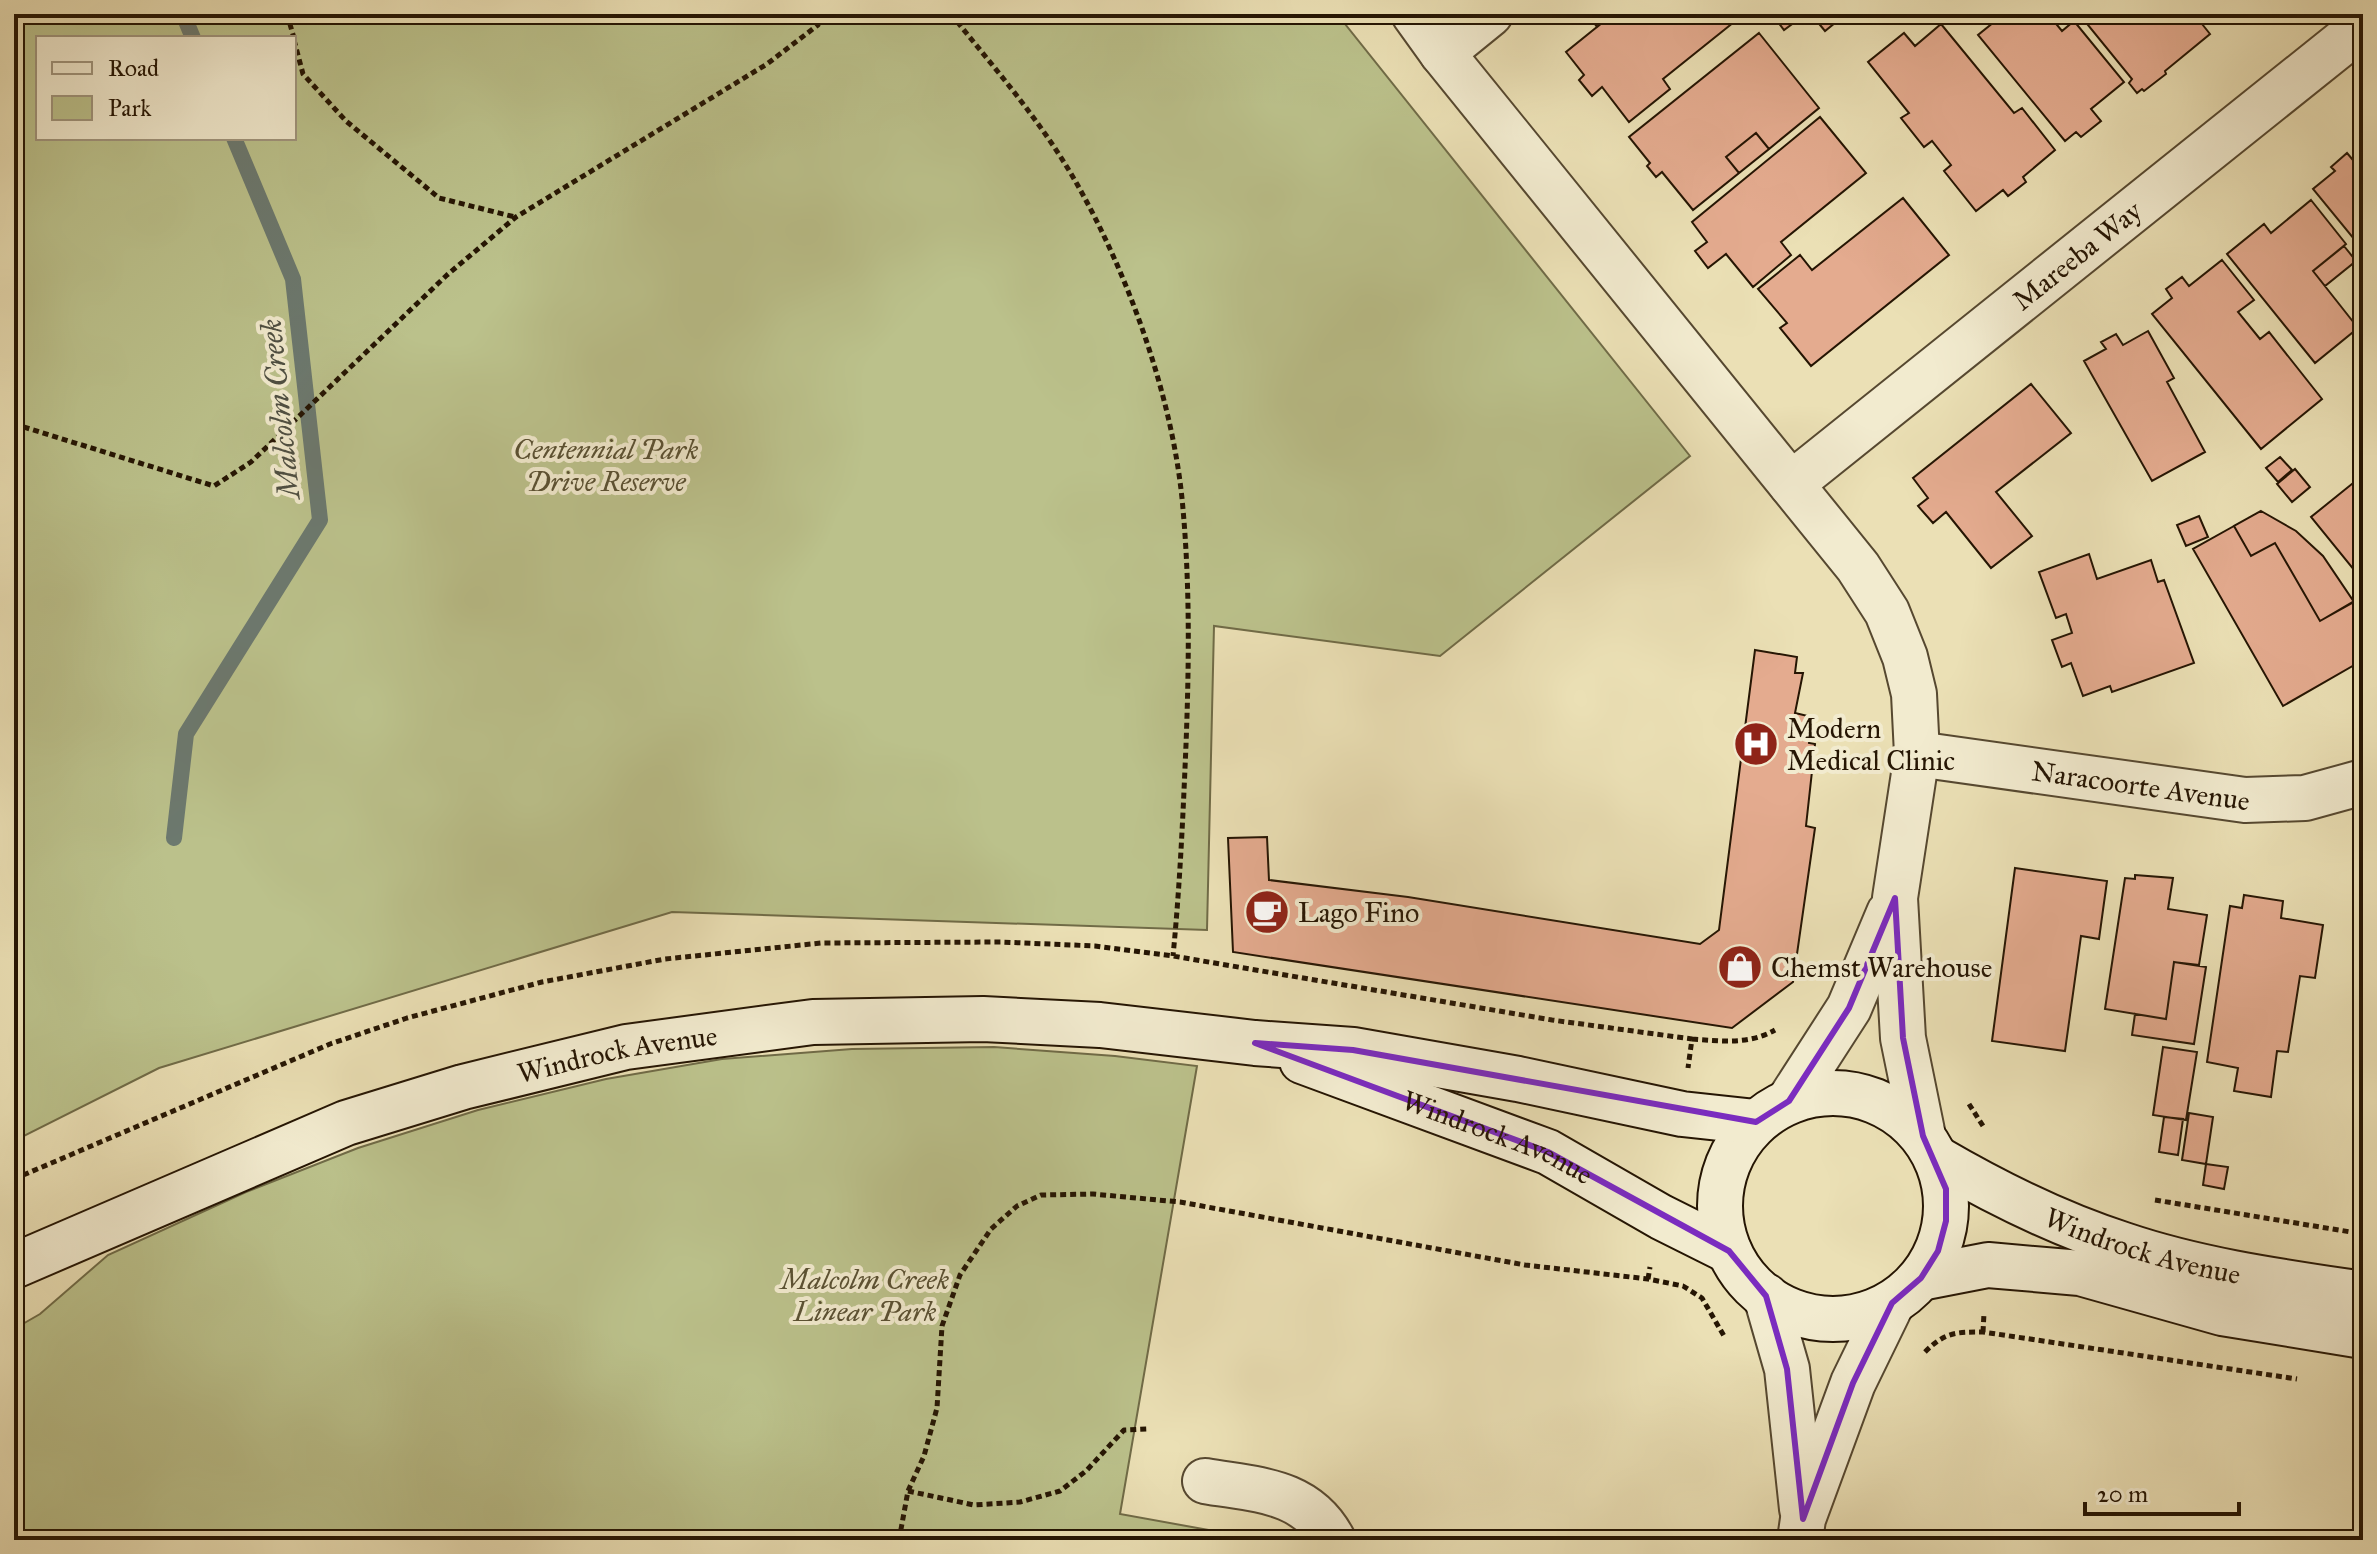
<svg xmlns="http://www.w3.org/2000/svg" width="2377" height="1554" font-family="'IM FELL Great Primer',serif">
  <rect width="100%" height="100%" fill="#ebe0b5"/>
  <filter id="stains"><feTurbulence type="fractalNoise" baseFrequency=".0025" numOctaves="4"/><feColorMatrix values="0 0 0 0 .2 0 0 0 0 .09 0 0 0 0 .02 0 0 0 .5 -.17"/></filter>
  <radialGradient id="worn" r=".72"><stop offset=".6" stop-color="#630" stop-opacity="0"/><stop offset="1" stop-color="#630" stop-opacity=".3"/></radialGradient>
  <path fill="#bbc18b" stroke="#706b47" stroke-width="2" fill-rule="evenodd" d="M14 14H1337L1690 456 1440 656 1214 626 1207 930 672 912 159 1068 14 1141ZM38 38H294V138H38Z
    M994 1047 1115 1056 1197 1066 1120 1514 1264 1540H14V1329L40 1314 108 1255 246 1192 358 1148 478 1110 606 1079 722 1059 852 1049Z"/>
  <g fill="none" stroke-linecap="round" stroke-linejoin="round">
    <path stroke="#6c796f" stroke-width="16" d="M183 14 193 38
      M174 838 186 734 320 520 293 279 234 138"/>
  </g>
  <path fill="#e4ab8f" stroke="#251503" stroke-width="2" d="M1588 14H1613L1597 27Z
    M1613 14H1744L1663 79 1670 89 1629 122 1602 87 1592 96 1579 80 1584 75 1566 52Z
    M1772 14H1802L1803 16 1784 30Z
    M1811 14H1846L1825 31Z
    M2004 14H2048L2062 31 2074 21 2124 82 2091 109 2101 121 2081 137 2076 132 2065 141 1978 35Z
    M2079 14H2194L2210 34 2165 71 2166 74 2144 91 2142 89 2137 93 2129 83 2132 79Z
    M1941 24 2014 113 2022 108 2055 150 2023 177 2026 182 2008 196 2003 190 1976 211 1944 171 1951 165 1932 141 1924 147 1901 118 1909 113 1868 62 1904 33 1915 46Z
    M1759 33 1819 108 1769 149 1756 133 1726 157 1739 173 1693 210 1662 172 1656 177 1647 166 1650 163 1629 137Z
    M1820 117 1866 173 1781 242 1791 255 1753 287 1726 254 1708 268 1695 251 1707 242 1692 222Z
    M1756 133 1769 149 1739 173 1726 157Z
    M2347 153 2358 166 2363 161V250L2313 189 2335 171 2331 167Z
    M1903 198 1949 255 1811 366 1780 328 1787 323 1758 289 1800 255 1812 270Z
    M2311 200 2346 244 2313 271 2358 328 2315 363 2227 254 2264 224 2271 233Z
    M2344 246 2356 261 2325 286 2313 271Z
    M2222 260 2254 300 2238 312 2260 339 2269 332 2322 399 2261 449 2152 314 2172 298 2166 289 2182 277 2189 286Z
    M2148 331 2174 378 2167 382 2205 452 2152 481 2084 361 2106 349 2101 342 2116 334 2123 345Z
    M2031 384 2071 433 1996 492 2032 536 1991 568 1946 512 1933 523 1918 506 1928 498 1913 478Z
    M2280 457 2292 470 2278 482 2266 468Z
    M2295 469 2310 487 2292 502 2277 484Z
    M2363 475V581L2311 517Z
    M2261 511 2296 531 2323 556 2354 602 2320 621 2275 543 2251 556 2234 526Z
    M2199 516 2208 537 2186 546 2177 525Z
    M2234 526 2251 556 2275 543 2320 621 2358 599 2363 608V660L2283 706 2193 549Z
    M2089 554 2097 579 2151 560 2158 582 2164 580 2194 663 2112 692 2110 686 2083 696 2071 663 2062 667 2052 640 2072 633 2066 614 2056 618 2039 572Z
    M1755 650 1797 657 1795 673H1803L1795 713 1812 717 1809 743 1815 744 1806 826 1815 828 1793 982 1732 1028 1233 952 1228 838 1267 837 1269 880 1408 897 1700 944 1719 930Z
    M2015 868 2107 881 2099 939 2081 936 2065 1051 1992 1041Z
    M2135 875 2173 878 2168 909 2207 915 2199 965 2174 962 2166 1019 2105 1009 2125 878 2135 879Z
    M2244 895 2283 901 2281 918 2323 925 2315 978 2300 976 2288 1052 2277 1051 2271 1097 2234 1091 2238 1068 2207 1062 2230 906 2242 908Z
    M2174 962 2206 967 2194 1044 2132 1035 2135 1014 2166 1019Z
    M2163 1047 2197 1052 2186 1120 2153 1115Z
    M2189 1113 2213 1117 2206 1164 2182 1160Z
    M2164 1117 2183 1119 2178 1155 2159 1152Z
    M2206 1164 2228 1167 2224 1189 2203 1185Z"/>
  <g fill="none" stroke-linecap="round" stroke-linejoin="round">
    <g stroke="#564830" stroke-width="48">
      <g id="street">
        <path d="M1414 14 1442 53 1858 567 1887 612 1905 657 1914 694 1917 754 1895 898 1903 1038 1923 1136"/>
        <path d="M1442 53 1490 14"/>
        <path id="s1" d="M1791 484 2363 26"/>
        <path id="s2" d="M1917 754 2245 800 2305 798 2363 782"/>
        <path d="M1789 1101 1849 1008 1889 913"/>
        <path d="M1766 1296 1787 1369 1802 1509"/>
        <path d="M1205 1481C1256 1490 1306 1489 1333 1540"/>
        <path d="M1800 1540 1803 1519 1853 1383 1892 1303"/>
      </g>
    </g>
    <g stroke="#251503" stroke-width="48">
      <g id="secondary">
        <path id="s3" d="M1302 1061 1548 1152 1661 1217 1729 1251"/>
        <circle cx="1833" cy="1206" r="113"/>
        <path id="s4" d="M1936 1158C1996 1193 2058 1224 2124 1245 2201 1271 2283 1282 2363 1294"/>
        <path id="s5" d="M14 1266 346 1123 463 1087 626 1047 813 1022 983 1019 1100 1025 1255 1043 1353 1050 1518 1079 1682 1114 1756 1122"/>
        <path d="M1921 1278 1988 1265 2080 1273 2222 1313 2363 1336"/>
      </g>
    </g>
    <path stroke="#251503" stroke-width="5" stroke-dasharray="6 4" stroke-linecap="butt" d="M287 14 294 38
      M951 14C995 69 1042 122 1077 184 1130 278 1174 401 1183 509 1190 588 1189 666 1186 745 1183 815 1180 885 1173 956
      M294 40 303 74 346 121 439 198 515 217
      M14 424 214 486 251 462 447 275 516 217 767 64 818 25 819 14
      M1692 1039C1722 1041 1748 1045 1775 1030
      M1969 1104 1983 1126
      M14 1179 330 1044 407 1018 542 982 665 959 821 943 1001 942 1095 946 1173 956 1552 1020 1692 1039 1688 1068
      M2155 1200 2363 1234
      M1648 1279 1650 1267
      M1983 1332 1984 1313
      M1925 1352C1945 1332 1956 1332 1983 1332L2297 1379
      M908 1491 974 1505 1020 1502 1060 1491 1086 1471 1124 1430 1147 1429
      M899 1540 908 1491 924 1456 937 1408 942 1326 960 1275 991 1229 1017 1206 1041 1195 1093 1194 1180 1202 1525 1265 1648 1279 1683 1286 1702 1298 1724 1336"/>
    <use href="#street" stroke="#f2ebcf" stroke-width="44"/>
    <use href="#secondary" stroke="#f2ebcf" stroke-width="44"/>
  </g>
  <path fill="none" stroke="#7b2cbf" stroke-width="6" stroke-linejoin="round" d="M1895 898 1903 1038 1923 1136 1946 1189V1221L1938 1251 1921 1278 1892 1303 1853 1383 1803 1519 1787 1369 1766 1296 1729 1251 1548 1152 1255 1043 1353 1050 1756 1122 1789 1101 1849 1008Z"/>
  <defs>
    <g id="hospital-disc" transform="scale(2.3)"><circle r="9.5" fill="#8f2418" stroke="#f2ebcf"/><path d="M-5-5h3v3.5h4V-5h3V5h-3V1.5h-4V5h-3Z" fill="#fff"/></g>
    <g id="cafe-disc" transform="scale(2.3)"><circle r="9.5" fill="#8f2418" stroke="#f2ebcf"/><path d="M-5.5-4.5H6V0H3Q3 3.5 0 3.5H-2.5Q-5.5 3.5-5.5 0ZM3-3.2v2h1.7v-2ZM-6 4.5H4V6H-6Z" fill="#fff"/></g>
    <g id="shop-disc" transform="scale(2.3)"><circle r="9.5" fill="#8f2418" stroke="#f2ebcf"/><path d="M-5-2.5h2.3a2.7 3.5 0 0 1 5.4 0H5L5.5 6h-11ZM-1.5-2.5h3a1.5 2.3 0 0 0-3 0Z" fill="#fff"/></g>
  </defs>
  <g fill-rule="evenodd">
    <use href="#hospital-disc" x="1756" y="744"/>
    <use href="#cafe-disc" x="1267" y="912"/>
    <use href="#shop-disc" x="1740" y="967"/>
  </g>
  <g text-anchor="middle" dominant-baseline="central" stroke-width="8" stroke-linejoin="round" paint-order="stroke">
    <g font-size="28" fill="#251503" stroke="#f2ebcf">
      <text stroke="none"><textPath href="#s1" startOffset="366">Mareeba Way</textPath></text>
      <text stroke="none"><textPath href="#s2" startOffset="226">Naracoorte Avenue</textPath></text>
      <text stroke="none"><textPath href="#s5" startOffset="642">Windrock Avenue</textPath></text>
      <text stroke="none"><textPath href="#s3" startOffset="210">Windrock Avenue</textPath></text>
      <text stroke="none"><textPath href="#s4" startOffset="226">Windrock Avenue</textPath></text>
    </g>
    <g font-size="28" font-style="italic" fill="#5a5133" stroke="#f2ebcf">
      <text x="606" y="449">Centennial Park<tspan x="606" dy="32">Drive Reserve</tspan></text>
      <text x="865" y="1279">Malcolm Creek<tspan x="865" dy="32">Linear Park</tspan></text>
    </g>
    <g font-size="28" fill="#251503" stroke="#f2ebcf" text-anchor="start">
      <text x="1787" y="728">Modern<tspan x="1787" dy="32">Medical Clinic</tspan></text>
      <text x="1298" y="912">Lago Fino</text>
      <text x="1771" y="967">Chemst Warehouse</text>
    </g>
    <g font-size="30" font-style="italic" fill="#4e4f42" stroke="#f2ebcf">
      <text transform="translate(280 409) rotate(-96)">Malcolm Creek</text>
    </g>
  </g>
  <rect width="2377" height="1554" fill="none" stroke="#ebe0b5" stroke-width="48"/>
  <rect x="16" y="16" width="2345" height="1522" fill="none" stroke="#251503" stroke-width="4"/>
  <rect x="24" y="24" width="2329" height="1506" fill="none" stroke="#251503" stroke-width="2"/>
  <rect x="36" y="36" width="260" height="104" fill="#f2ebcf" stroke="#a0957d" stroke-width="2"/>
  <rect x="52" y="62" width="40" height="12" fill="#f2ebcf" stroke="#a0957d" stroke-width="2"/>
  <text x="108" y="76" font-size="24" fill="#251503">Road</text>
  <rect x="52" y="96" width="40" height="24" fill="#bbc18b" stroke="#a0957d" stroke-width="2"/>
  <text x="108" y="116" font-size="24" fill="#251503">Park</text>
  <path d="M2085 1502v12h154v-12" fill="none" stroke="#251503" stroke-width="4"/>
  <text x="2097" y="1502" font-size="24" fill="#251503" stroke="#f2ebcf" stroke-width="6" paint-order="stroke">20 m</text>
  <rect width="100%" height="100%" filter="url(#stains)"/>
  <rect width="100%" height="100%" fill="url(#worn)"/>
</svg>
